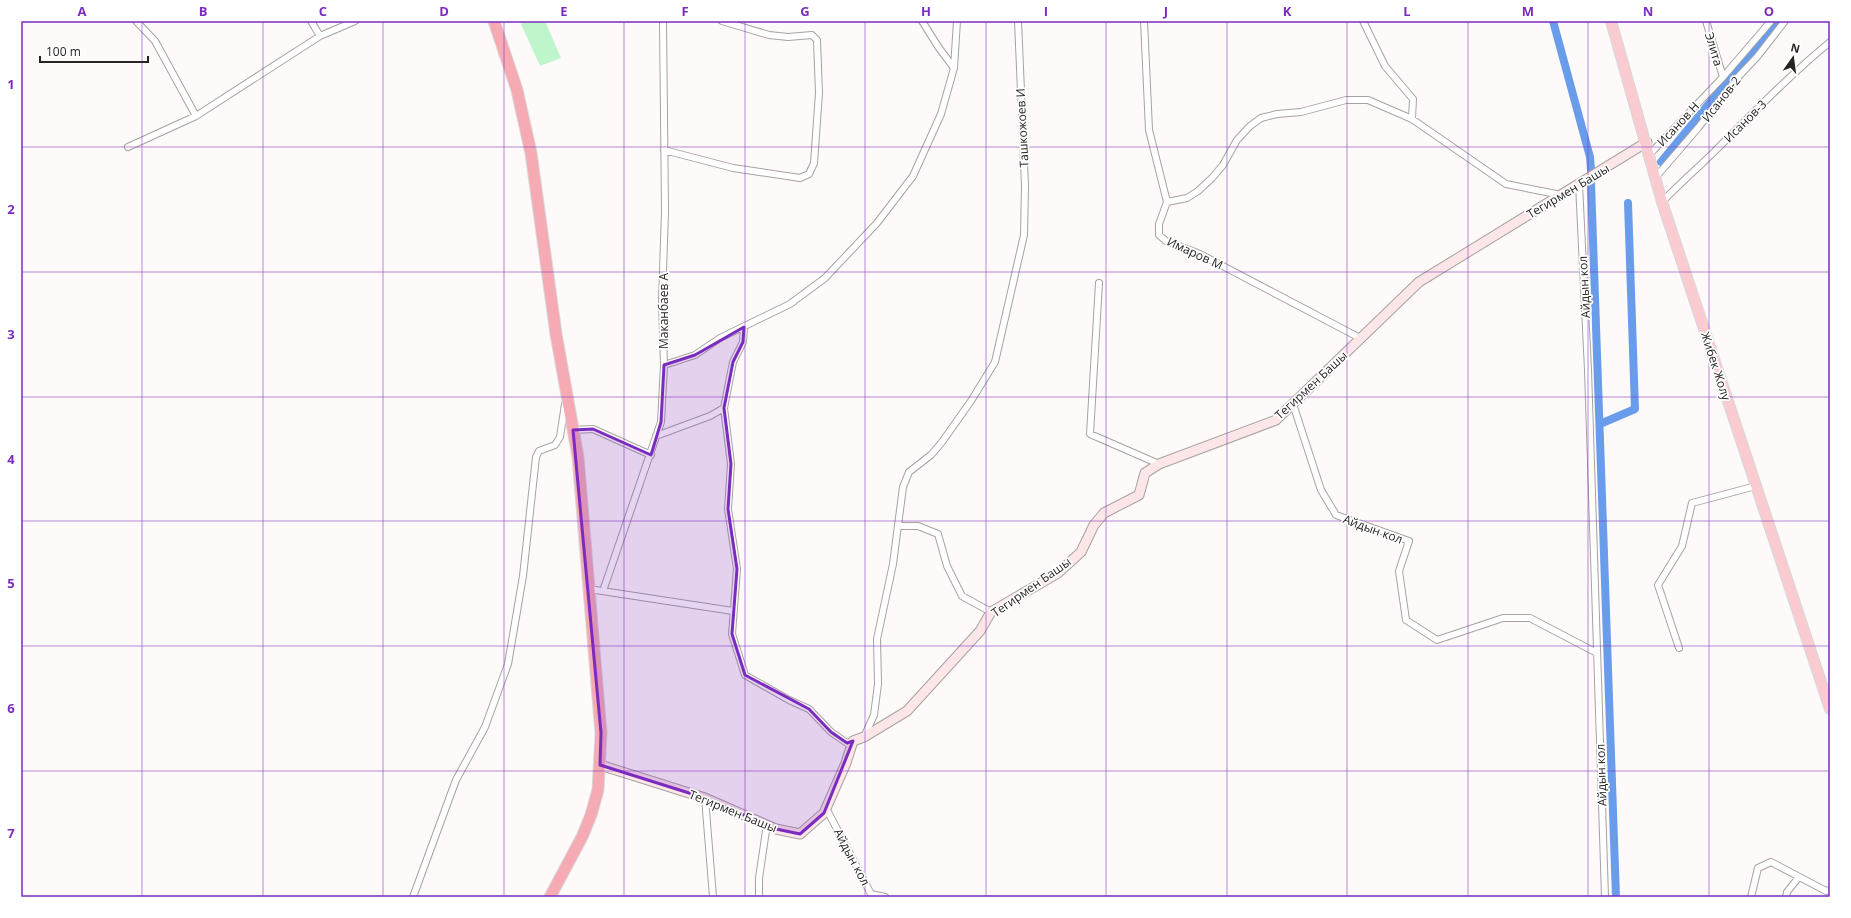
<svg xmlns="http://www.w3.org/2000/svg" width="1851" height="918" font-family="'Open Sans',sans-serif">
  <rect width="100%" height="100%" fill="#fefaf9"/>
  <path fill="#bff5cb" d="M527 21H545L561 58 540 66 521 24Z"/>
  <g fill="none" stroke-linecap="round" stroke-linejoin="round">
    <path stroke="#699dec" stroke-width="8" d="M1553 21 1590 157 1591 170
      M1661 162 1777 21
      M1591 183 1616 897
      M1600 424 1635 409 1628 203"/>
    <g stroke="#a6a3a1" stroke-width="8">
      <path id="street" d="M136 21 155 41 196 116
        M311 21 320 36
        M922 21 939 48 954 68
        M1144 21 1149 130 1167 202 1159 224V235L1166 241 1200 254 1360 338
        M1363 21 1385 66 1413 99 1412 119
        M1706 21 1723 77
        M128 147 196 116 320 36 355 21
        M664 150 733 168 800 178 809 174 814 163 819 93 817 40 812 35 788 37 769 35 722 21
        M1649 155 1723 77 1771 21
        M1655 178 1698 128 1739 76 1757 57 1785 21
        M1579 184 1588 370 1605 897
        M1167 202 1187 198 1198 191 1212 178 1223 165 1237 140 1250 126 1261 118 1277 114 1301 112 1346 100H1368L1412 119 1506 184 1561 195
        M1662 202C1680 183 1699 167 1717 149 1754 112 1790 75 1830 42
        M1099 283 1090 434 1159 464
        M744 327 743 342 733 362 724 408 731 464 728 509 737 569 732 634 745 675 789 700 809 709 831 732 847 743 853 741
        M664 365 695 355 720 338 790 304 825 278 877 223 913 176 941 114 954 68 957 21
        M1293 404 1321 490 1336 515 1409 541 1399 571 1406 620 1437 640 1503 618H1530L1597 653
        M573 430 593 429 651 455
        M656 436 710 416 724 408
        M898 526H918L938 534 947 566 962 596 991 612
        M589 589 733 611
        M603 591 661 422 664 365 662 301 665 212 663 21
        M1679 648 1658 585 1682 546 1692 503 1756 486
        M864 737 874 715 878 684 877 639 893 564 903 487 909 472 931 455 942 442 971 401 995 362 1024 235 1025 186 1018 21
        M705 798 713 897
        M826 808 871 894 885 897
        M413 897 456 780 485 727 508 664 523 576 536 457 539 451 555 445 560 437 565 404
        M759 897V878L767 824
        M1751 897 1758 868 1771 862 1826 891 1830 890
        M1786 897 1787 892 1799 877"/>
    </g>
    <g stroke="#a6a3a1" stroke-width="11">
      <path id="secondary" d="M600 765 705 798 776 829 800 834 824 813 846 763 853 741 864 737 907 711 980 631 991 612 1058 573 1081 552 1094 525 1104 513 1139 495 1145 473 1159 464 1276 420 1419 282 1647 142"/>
    </g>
    <g stroke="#d8d8d8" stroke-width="12">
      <path id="primary" d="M1611 21 1662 202 1830 709"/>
    </g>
    <g stroke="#d8d8d8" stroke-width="13">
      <path id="highway" d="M494 21 517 90 531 153 556 334 578 457 601 733 598 790 591 815 582 837 550 897"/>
    </g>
    <use href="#street" stroke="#fff" stroke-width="6"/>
    <use href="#secondary" stroke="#fce6e8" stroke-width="9"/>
    <use href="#primary" stroke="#faccd2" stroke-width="10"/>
    <use href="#highway" stroke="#f6aab4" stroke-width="11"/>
  </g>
  <path fill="#7b2cbf" fill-opacity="0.2" stroke="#7b2cbf" stroke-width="3" stroke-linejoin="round" d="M744 327 743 342 733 362 724 408 731 464 728 509 737 569 732 634 745 675 809 709 831 732 847 743 853 741 824 813 800 834 776 829 705 798 600 765 601 733 573 430 593 429 651 455 661 422 664 365 695 355Z"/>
  <path fill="none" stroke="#7b2cbf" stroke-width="1" stroke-opacity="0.55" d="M142 21V897M263 21V897M383 21V897M504 21V897M624 21V897M745 21V897M865 21V897M986 21V897M1106 21V897M1227 21V897M1347 21V897M1468 21V897M1588 21V897M1709 21V897M21 147H1830M21 272H1830M21 397H1830M21 521H1830M21 646H1830M21 771H1830"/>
  <g text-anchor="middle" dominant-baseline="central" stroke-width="3.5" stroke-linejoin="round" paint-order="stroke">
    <g font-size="12" fill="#262524" stroke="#fff">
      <text transform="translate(1714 49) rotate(73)">Элита</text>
      <text transform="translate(1721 99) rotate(-52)">Исанов-2</text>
      <text transform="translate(1745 121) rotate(-45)">Исанов-3</text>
      <text transform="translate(1678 124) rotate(-47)">Исанов Н</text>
      <text transform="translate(1022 128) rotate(-93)">Ташкожоев И</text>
      <text transform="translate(1568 191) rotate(-31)">Тегирмен Башы</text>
      <text transform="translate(1195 253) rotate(25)">Имаров М</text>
      <text transform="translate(1584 287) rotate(-93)">Айдын кол</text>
      <text transform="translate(663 311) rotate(-90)">Маканбаев А</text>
      <text transform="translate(1716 366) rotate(72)">Жибек Жолу</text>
      <text transform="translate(1311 385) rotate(-43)">Тегирмен Башы</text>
      <text transform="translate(1373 529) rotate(20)">Айдын кол</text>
      <text transform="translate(1031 587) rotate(-35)">Тегирмен Башы</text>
      <text transform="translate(1601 775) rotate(-92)">Айдын кол</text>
      <text transform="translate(733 811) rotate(22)">Тегирмен Башы</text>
      <text transform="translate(852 857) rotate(62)">Айдын кол</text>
    </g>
  </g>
  <rect width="1851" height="918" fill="none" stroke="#ffffff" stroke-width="44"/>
  <g transform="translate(1793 58) rotate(14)" stroke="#ffffff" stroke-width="3" paint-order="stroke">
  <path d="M0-3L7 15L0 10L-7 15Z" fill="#262524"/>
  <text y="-6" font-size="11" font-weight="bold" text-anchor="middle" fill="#262524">N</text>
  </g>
  <path d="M40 56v6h108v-6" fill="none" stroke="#262524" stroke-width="2"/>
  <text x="46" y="56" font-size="12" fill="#262524" stroke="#ffffff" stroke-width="3" paint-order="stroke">100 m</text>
  <rect x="22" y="22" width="1807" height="874" fill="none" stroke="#7b2cbf" stroke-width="1.5"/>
  <g font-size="13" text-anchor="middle" font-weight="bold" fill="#7b2cbf">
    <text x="82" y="16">A</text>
    <text x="203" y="16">B</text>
    <text x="323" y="16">C</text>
    <text x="444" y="16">D</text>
    <text x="564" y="16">E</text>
    <text x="685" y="16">F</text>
    <text x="805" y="16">G</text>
    <text x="926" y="16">H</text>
    <text x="1046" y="16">I</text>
    <text x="1166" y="16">J</text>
    <text x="1287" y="16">K</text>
    <text x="1407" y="16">L</text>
    <text x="1528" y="16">M</text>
    <text x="1648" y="16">N</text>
    <text x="1769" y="16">O</text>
    <text x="11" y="89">1</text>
    <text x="11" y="214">2</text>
    <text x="11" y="339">3</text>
    <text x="11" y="464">4</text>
    <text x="11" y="588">5</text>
    <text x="11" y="713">6</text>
    <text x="11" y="838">7</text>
  </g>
</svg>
